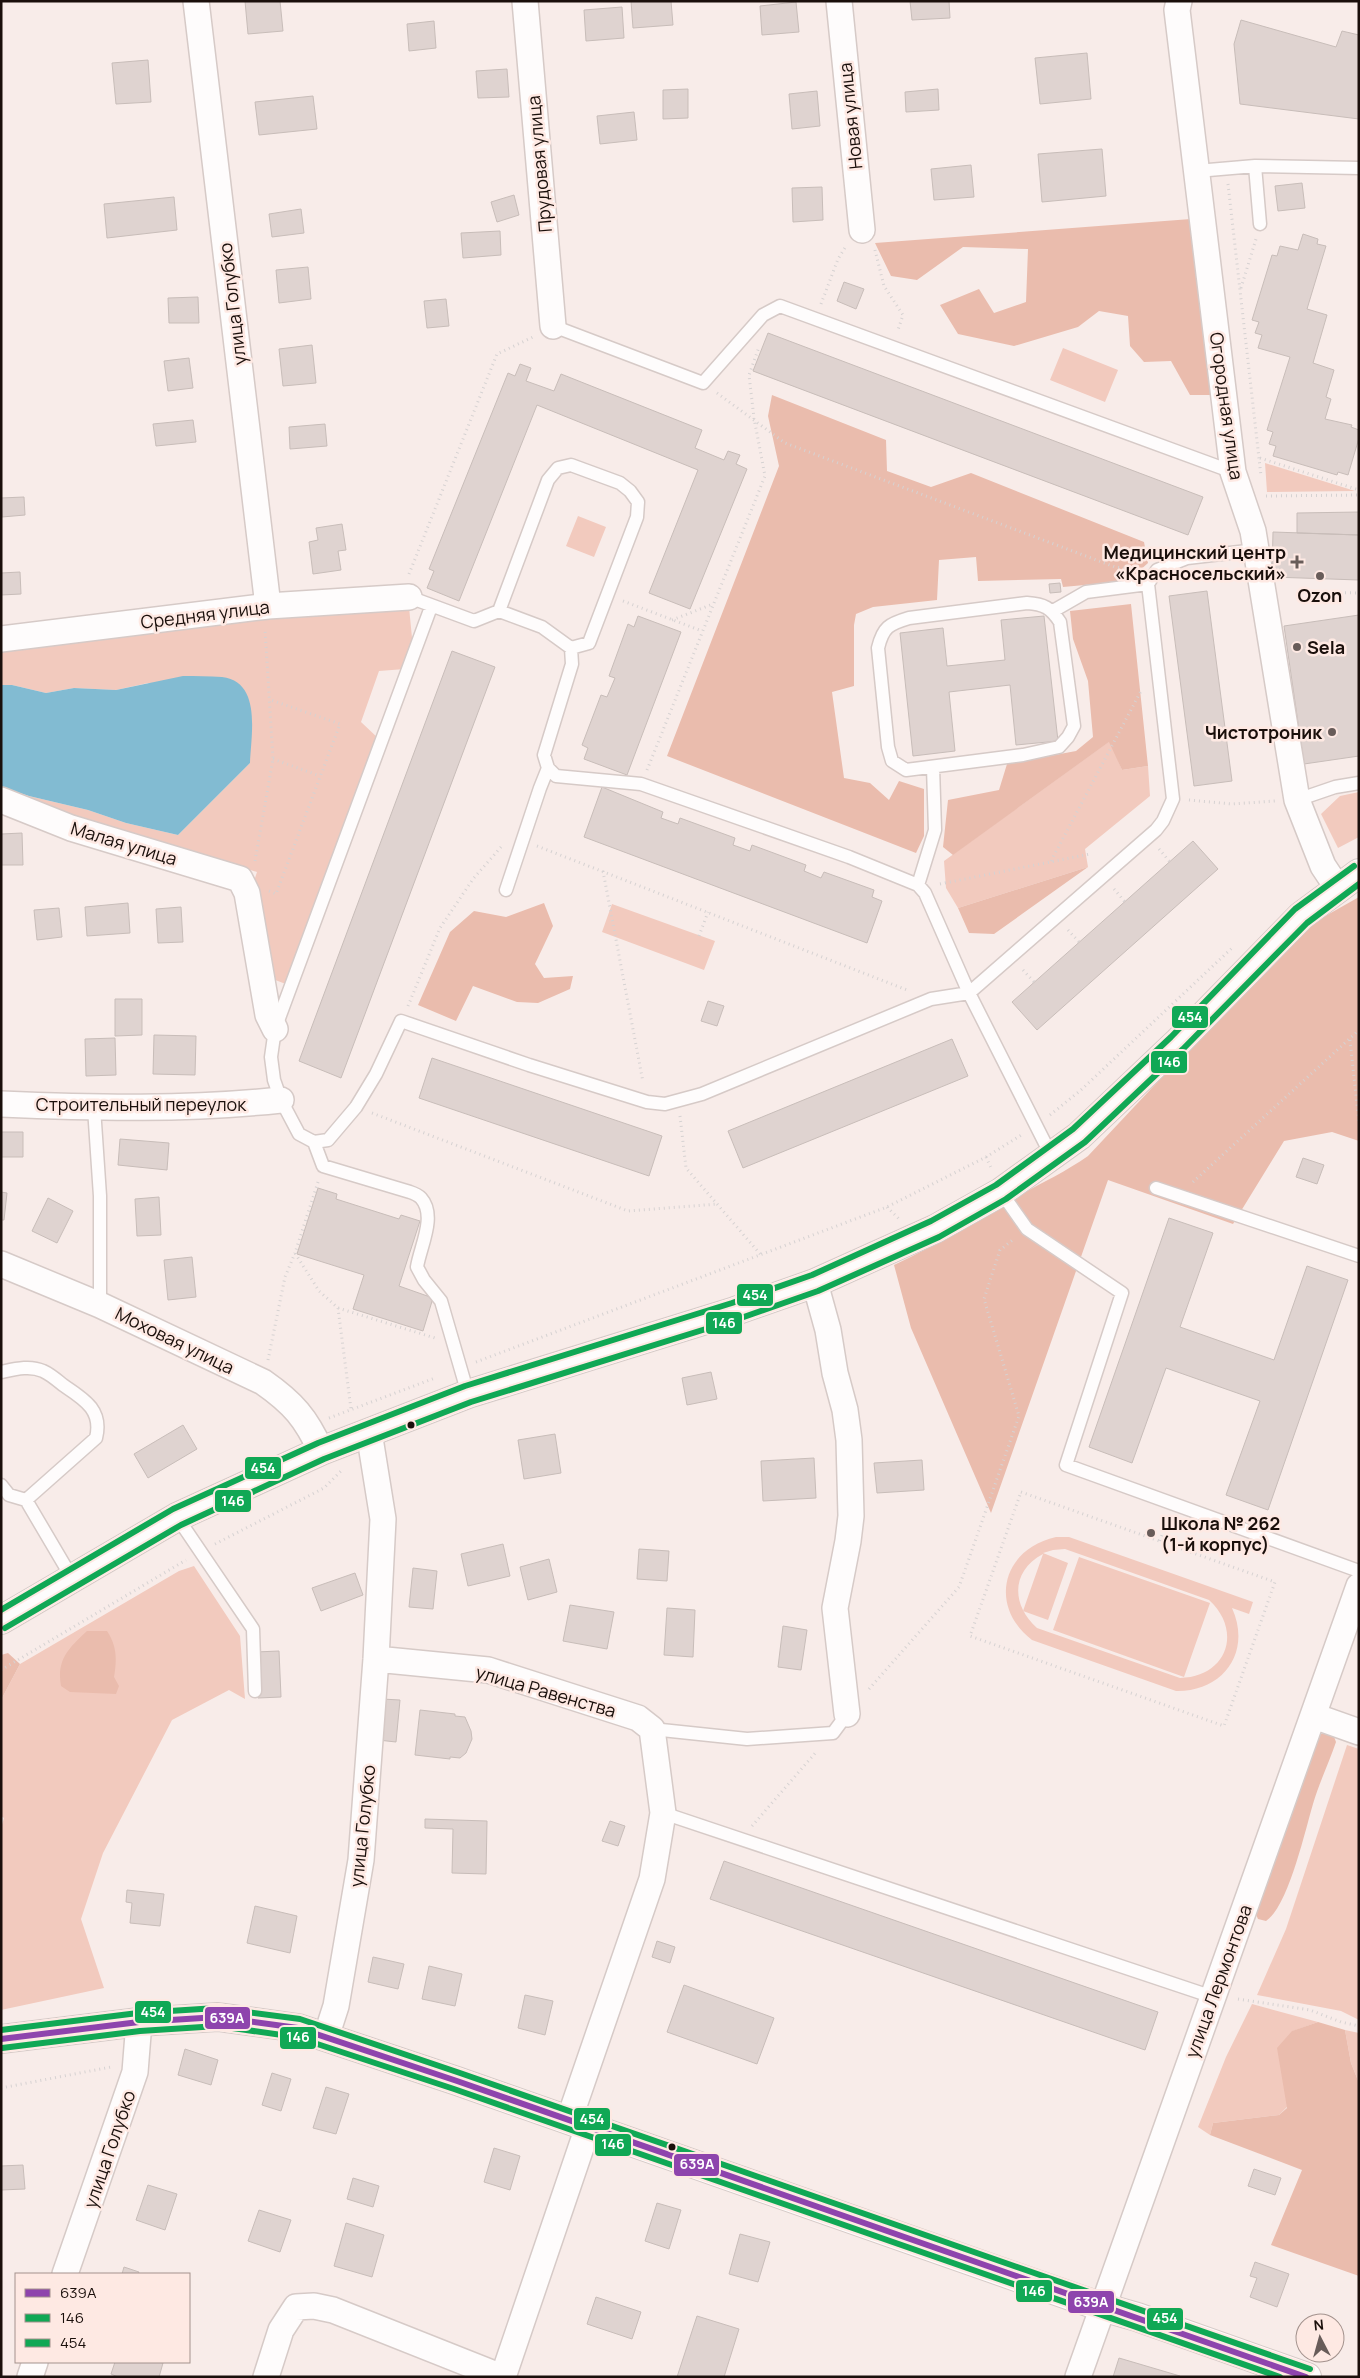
<svg xmlns="http://www.w3.org/2000/svg" width="1360" height="2378" font-family="Manrope,sans-serif">
  <rect width="100%" height="100%" fill="#f8ece9"/>
  <path fill="#f2cabe" fill-rule="evenodd" d="M1063 348 1118 370 1105 402 1050 380Z
    M1265 463 1355 491 1267 492Z
    M578 516 606 527 594 557 566 546Z
    M409 607 413 648 405 669 379 671 361 722 379 739 291 986 270 978 254 881 257 872 83 818 1 790V787L29 796 88 810 126 823 178 835 250 763 148 683 116 690 74 688 46 693 12 685H1V648L281 613Z
    M1110 741 1122 770 1148 766 1150 796 1085 849 1088 867 958 908 946 888 944 861Z
    M1359 792V837L1338 848 1321 814 1340 796Z
    M612 904 715 941 704 970 602 932Z
    M1056 1537H1069L1253 1602 1249 1614 1232 1608C1252 1652 1223 1692 1176 1691L1032 1640C988 1606 1002 1549 1056 1537ZM1065 1549 1209 1600C1243 1631 1227 1677 1180 1678L1037 1628C1011 1605 1011 1571 1043 1554L1023 1611 1048 1620 1068 1563 1043 1553 1053 1550Z
    M1079 1557 1210 1603 1184 1677 1053 1630Z
    M194 1566 240 1636 245 1699 229 1690 172 1720 103 1853 81 1919 104 1988 1 2010V1828L4 1818 1 1816V1700L20 1664 179 1571Z
    M1347 1745 1359 1749V2020L1341 2011 1257 1995 1286 1929Z
    M1252 2004 1318 2022 1293 2031 1287 2107 1279 2115 1213 2123 1210 2135 1198 2127 1226 2057Z
    M1345 2030 1359 2033V2083L1351 2063Z"/>
  <path fill="#eabcad" d="M1191 219 1211 395H1190L1171 361 1144 362 1130 346 1128 316 1099 311 1078 327 1014 346 958 334 940 305 979 289 994 313 1026 302 1028 249 963 247 917 280 891 276 875 243Z
    M772 395 886 440 887 471 931 487 971 473 1144 542 1148 563 1128 581 1063 587 1061 579 978 581 976 557 939 560 937 600 873 607 856 614 854 625V686L832 692 844 778 870 783 889 800 899 781 924 789V836L916 853 667 756 779 466 768 416Z
    M1131 604 1148 766 1122 770 1109 742 953 855 943 847 948 800 999 790 1007 764 1076 751 1093 737 1088 681 1073 639 1070 611Z
    M1088 867 994 934 969 933 958 908Z
    M1359 897V1141L1332 1132 1284 1141 1233 1224 1108 1180 991 1513 911 1328 894 1265C939 1244 979 1217 1022 1194 1045 1181 1065 1172 1088 1156L1257 976 1313 923Z
    M544 903 553 926 535 964 544 978 573 976 570 989 538 1003 517 1002 473 986 456 1021 418 1005 450 932 474 911 506 917Z
    M87 1631H107C117 1646 117 1659 114 1677L119 1686 116 1694 70 1692 61 1686C56 1659 70 1647 87 1631Z
    M8 1653 20 1664 1 1700V1655Z
    M1319 1734H1333L1336 1742C1329 1763 1319 1783 1313 1804 1305 1831 1288 1907 1266 1921L1258 1919 1254 1910Z
    M1318 2022 1345 2030 1351 2063 1359 2083V2276L1271 2245 1302 2170 1210 2135 1213 2123 1279 2115 1287 2108 1277 2048 1292 2031Z"/>
  <path fill="#82bbd2" d="M183 676C196 676 209 676 222 677 262 682 251 734 250 763L178 835 126 823 88 810 29 796 1 787V685H12L46 693 74 688 116 690Z"/>
  <path fill="#dfd3d0" stroke="#c8bdb9" d="M245 1H280L283 31 248 34Z
    M631 1H671L673 25 633 28Z
    M910 1H949L950 18 912 20Z
    M796 2 799 32 762 35 760 6Z
    M622 7 624 38 586 41 584 10Z
    M1241 20 1336 47 1342 31 1359 35V119L1240 104 1234 44Z
    M434 21 436 48 409 51 407 24Z
    M1087 53 1091 99 1040 104 1035 58Z
    M148 60 151 102 116 104 112 63Z
    M507 69 509 97 478 98 476 71Z
    M688 89V118L663 119V90Z
    M938 89 939 110 906 112 905 92Z
    M817 91 820 126 792 129 789 94Z
    M313 96 317 129 259 135 255 102Z
    M634 112 637 140 600 144 597 116Z
    M1102 149 1106 196 1042 202 1038 154Z
    M971 165 974 197 934 200 931 169Z
    M1302 183 1305 208 1278 211 1275 186Z
    M822 187 823 220 793 222 792 188Z
    M514 195 519 215 497 222 491 202Z
    M174 197 177 230 107 238 104 204Z
    M301 209 304 233 272 237 269 214Z
    M500 231 501 255 463 258 461 233Z
    M1303 234 1318 239 1317 244 1326 246 1307 309 1327 315 1313 363 1334 370 1326 397 1331 399 1325 419 1352 425 1351 427 1359 430V438L1348 475 1338 472 1337 475 1273 456 1276 446 1269 444 1273 432 1267 430 1290 357 1258 348 1262 335 1255 333 1259 322 1252 320 1272 255 1277 256 1280 246 1298 250Z
    M308 267 311 299 279 303 276 270Z
    M844 282 864 289 856 309 837 301Z
    M198 297 199 323H169L168 298Z
    M446 299 449 326 427 328 424 301Z
    M768 333 1203 497 1188 535 753 371Z
    M312 345 316 383 283 386 279 349Z
    M189 358 193 388 168 391 164 361Z
    M520 364 531 368 526 381 554 391 561 374 702 430 695 448 724 460 728 451 740 455 736 464 747 469 690 609 649 593 698 470 537 405 459 601 427 588 434 571 429 569 508 373 515 376Z
    M193 420 196 442 156 446 153 424Z
    M325 424 327 446 290 449 289 427Z
    M24 497 25 515 2 517 1 498Z
    M1359 512V535L1297 533V513Z
    M342 524 346 550 338 551 341 570 313 574 309 542 318 540 316 528Z
    M1273 532 1359 535V580L1272 577Z
    M20 572 21 594 1 595V573Z
    M1060 583 1061 592 1050 593 1049 584Z
    M1207 591 1232 781 1194 786 1169 596Z
    M1359 615V756L1304 764 1284 626Z
    M638 616 681 632 627 775 584 759 588 748 582 745 601 695 607 697 615 678 609 676 628 624 634 627Z
    M1044 616 1058 741 1016 745 1010 685 949 692 955 751 913 756 900 633 943 628 947 666 1005 660 1001 620Z
    M452 651 495 667 341 1078 299 1061Z
    M602 787 663 812 661 818 678 824 680 818 735 838 733 845 750 851 752 845 806 865 804 871 821 878 824 872 874 890 872 897 882 901 867 943 584 837Z
    M22 833 23 865H1V834Z
    M1193 841 1218 869 1037 1030 1012 1002Z
    M128 903 130 933 87 936 85 907Z
    M181 907 183 942 158 943 156 909Z
    M59 908 62 937 37 940 34 910Z
    M115 999H142V1035L115 1036Z
    M708 1001 724 1006 717 1026 701 1021Z
    M154 1035 196 1036 195 1075 153 1074Z
    M115 1038 116 1075 86 1076 85 1039Z
    M952 1039 968 1076 743 1168 728 1131Z
    M432 1058 662 1136 649 1176 419 1098Z
    M1 1132H23V1157H1Z
    M120 1139 169 1143 167 1170 118 1165Z
    M1303 1158 1324 1165 1317 1184 1296 1177Z
    M318 1188 337 1194 336 1199 399 1219 401 1215 420 1221 399 1286 433 1298 423 1331 353 1309 364 1275 297 1254Z
    M1 1192 7 1193 4 1220H1Z
    M159 1197 161 1235 137 1236 135 1199Z
    M48 1198 73 1211 57 1243 32 1231Z
    M1169 1218 1213 1233 1180 1327 1274 1360 1307 1266 1348 1280 1268 1510 1226 1495 1260 1401 1166 1368 1132 1463 1089 1447Z
    M192 1257 196 1297 168 1300 164 1260Z
    M711 1372 717 1399 687 1405 682 1378Z
    M183 1425 197 1449 148 1478 134 1454Z
    M555 1434 561 1473 524 1479 518 1440Z
    M814 1458 816 1498 763 1501 761 1461Z
    M922 1460 924 1490 877 1493 874 1463Z
    M503 1544 510 1576 468 1586 461 1554Z
    M639 1549 669 1551 667 1581 637 1579Z
    M549 1559 557 1592 528 1600 520 1567Z
    M413 1568 437 1571 433 1609 409 1607Z
    M355 1573 363 1595 321 1611 312 1588Z
    M570 1605 614 1612 607 1649 563 1641Z
    M667 1608 695 1610 693 1657 664 1655Z
    M783 1626 807 1630 801 1670 778 1667Z
    M279 1651 281 1697 258 1698 256 1652Z
    M382 1699 400 1700 396 1742 378 1740Z
    M420 1710 455 1714V1716L465 1717 471 1731 472 1739 466 1753 460 1758 450 1757V1759L415 1755Z
    M425 1819 487 1821 486 1874 452 1873 453 1829 425 1828Z
    M610 1821 625 1826 618 1846 602 1841Z
    M724 1861 1158 2012 1145 2050 710 1899Z
    M127 1890 164 1894 160 1926 130 1923 132 1903 126 1902Z
    M255 1906 297 1916 290 1953 247 1943Z
    M657 1941 675 1947 670 1963 652 1957Z
    M373 1957 404 1964 398 1989 368 1982Z
    M429 1966 462 1974 455 2006 422 1999Z
    M684 1985 774 2018 757 2064 667 2032Z
    M525 1995 553 2001 545 2035 518 2028Z
    M185 2049 218 2060 211 2085 178 2075Z
    M272 2073 291 2079 281 2111 262 2105Z
    M326 2087 349 2094 336 2134 313 2128Z
    M494 2148 520 2156 510 2190 484 2182Z
    M23 2165 25 2189 1 2190V2166Z
    M1254 2169 1281 2178 1275 2195 1248 2186Z
    M353 2178 379 2186 373 2207 347 2199Z
    M148 2185 177 2194 165 2230 136 2220Z
    M657 2203 681 2210 669 2249 645 2241Z
    M259 2210 291 2220 280 2252 248 2241Z
    M346 2223 384 2235 372 2277 334 2266Z
    M740 2234 770 2242 758 2282 729 2274Z
    M1255 2262 1289 2274 1277 2307 1250 2297 1257 2278 1250 2276Z
    M124 2267 139 2272 138 2274H122Z
    M596 2297 641 2312 632 2339 587 2324Z
    M697 2316 739 2329 724 2377H677Z
    M1119 2358 1180 2376V2377H1113Z
    M115 2362H158L163 2363 159 2377H118L111 2374Z"/>
  <g fill="none" stroke-linecap="round" stroke-linejoin="round">
    <g stroke="#d6cac7" stroke-width="15">
      <path id="service" d="M1255 166 1260 224
        M1197 171 1255 166 1359 168
        M553 326 703 383 763 315 780 306 1233 472
        M409 597 474 621 499 611 542 627 571 648 572 664 544 755 548 768 556 776 641 784 849 857 918 885 925 893 969 993 1052 1157
        M1027 603C1044 604 1051 608 1060 622L1074 726 1068 737 1059 747 1023 755 906 770 892 761 888 747 878 648C883 627 889 624 909 618Z
        M431 607 275 1029 271 1057 274 1080 281 1100 299 1134 314 1142 328 1140 356 1107 376 1074 401 1021 529 1065 647 1102 665 1104 702 1094 931 999 969 993 1156 830 1163 821 1173 799 1148 584 1157 570 1187 558 1256 550
        M499 611 548 480 558 468 571 465 620 483 630 491 638 502 637 517 589 643 571 648
        M1053 611 1086 592 1148 584
        M1297 800 1335 787 1359 783
        M918 885 935 830 933 767
        M506 890 540 788 548 768
        M94 1108 100 1196V1305
        M314 1142 323 1166 410 1192C413 1193 418 1195 421 1198 437 1216 420 1247 417 1267L424 1280 441 1301 468 1394
        M1156 1188 1359 1256
        M1001 1192 1027 1229 1122 1293 1066 1465 1359 1571
        M1 1372C15 1369 30 1365 43 1371 50 1374 57 1380 63 1385 84 1399 103 1410 96 1438L26 1500
        M1 1485 9 1495 26 1500 72 1578
        M177 1517 253 1629 255 1691
        M652 1729 747 1739 833 1733 847 1714
        M663 1813 1213 1997"/>
    </g>
    <g stroke="#d6cac7" stroke-width="28">
      <path id="minor" d="M196 1 268 606
        M525 1 553 326
        M839 1 862 230
        M1179 1 1177 10 1233 472 1253 531 1297 800 1323 866 1337 887
        M1 639 268 606 409 597
        M1 800 71 828 240 879 247 893 268 1015 275 1029
        M1 1104C94 1108 188 1110 281 1100
        M1 1264 100 1305 263 1382C293 1403 306 1418 321 1451
        M815 1283 828 1330 835 1373 845 1410 849 1440 851 1516 848 1541 835 1608 847 1714
        M376 1659 488 1670 638 1718 652 1729 663 1813 652 1879 569 2120
        M1314 1716 1359 1732
        M326 2037 336 2006 361 1860 376 1659 383 1519 369 1432
        M65 2274 135 2072 139 2022
        M30 2377 35 2362
        M266 2377 281 2330 296 2307 314 2306 333 2310 502 2377
        M503 2377 588 2127
        M1078 2377 1359 1586"/>
    </g>
    <g stroke="#d6cac7" stroke-width="30">
      <path id="secondary" d="M1 1620 177 1517 321 1451 468 1394 735 1311 815 1283 935 1229 1001 1192 1079 1136 1177 1043 1301 916 1359 873
        M1 2039 139 2022 218 2017 298 2028 457 2081 1102 2307 1137 2317 1307 2377"/>
    </g>
    <path stroke="#d6d2d2" stroke-width="3" stroke-dasharray="1 4" stroke-linecap="butt" d="M1228 184 1261 476
      M875 250 884 286 903 315 898 330
      M1241 288 1256 239
      M821 304 838 259 846 246
      M717 393 785 443 1115 567 1124 568
      M1260 458 1359 490
      M1266 496 1359 495
      M409 574 497 354 533 337
      M1320 592 1359 593
      M623 601 702 631
      M672 620 713 604
      M273 759 320 776
      M647 770 765 476 754 418 749 375 759 347
      M1189 800 1232 804 1275 801
      M537 846 907 990
      M1159 849 1170 862
      M255 861 273 759 265 629
      M1051 861 1142 689
      M603 871 643 1082
      M940 884 1090 854
      M1114 889 1125 902
      M269 891 276 894 340 724 271 700
      M1068 930 1079 942
      M699 936 708 912
      M1023 970 1034 982
      M408 1006 440 928 473 879 501 847
      M1350 1040 1359 1123
      M372 1113 628 1211 718 1204
      M1050 1115 1081 1090 1232 948
      M680 1116 686 1168 761 1255
      M986 1157 992 1170
      M318 1182 295 1253 319 1291 338 1308 351 1409
      M1193 1182 1359 1030
      M887 1207 899 1219
      M338 1308 435 1338
      M268 1360 285 1277 295 1253
      M476 1362 887 1207 986 1157 1023 1134
      M329 1418 435 1378
      M1021 1492 1275 1582 1224 1726 970 1636Z
      M1160 1541 1168 1518
      M215 1544 324 1488 341 1471
      M1 1670 186 1560
      M869 1689 959 1587 1019 1416 984 1299 1000 1250 1014 1239
      M752 1826 817 1751
      M1238 1999 1310 2010 1341 2022 1359 2026
      M1 2088 111 2067"/>
    <use href="#service" stroke="#fefcfc" stroke-width="12"/>
    <use href="#minor" stroke="#fefcfc" stroke-width="25"/>
    <use href="#secondary" stroke="#fefcfc" stroke-width="28"/>
    <g stroke="#fee9e3" stroke-width="10">
      <path id="bus-1" d="M1 2039 139 2022 218 2017 298 2028 457 2081 1306 2377"/>
    </g>
    <g stroke="#fee9e3" stroke-width="10">
      <path id="bus-2" d="M5 1628 181 1525 324 1459 471 1402 738 1319 818 1291 939 1237 1006 1199 1085 1142 1183 1049 1307 923 1359 884
        M2 2048 140 2031 218 2026 296 2037 454 2089 1280 2377"/>
    </g>
    <g stroke="#fee9e3" stroke-width="10">
      <path id="bus-3" d="M1 1610 173 1509 318 1443 465 1386 732 1303 812 1275 931 1221 996 1185 1073 1129 1171 1037 1295 909 1354 866
        M1 2030 138 2013 217 2008 300 2019 460 2073 1310 2369"/>
    </g>
    <use href="#bus-1" stroke="#8e44ad" stroke-width="6"/>
    <use href="#bus-2" stroke="#10a855" stroke-width="6"/>
    <use href="#bus-3" stroke="#10a855" stroke-width="6"/>
  </g>
  <g fill="#685c59" stroke="#fee9e3" stroke-width="2">
    <path d="M1294.5 554.5h5v5h5v5h-5v5h-5v-5h-5v-5h5z"/>
    <circle cx="1320" cy="576" r="5"/>
    <circle cx="1297" cy="647" r="5"/>
    <circle cx="1332" cy="732" r="5"/>
    <circle cx="1151" cy="1533" r="5"/>
  </g>
  <g fill="#1a0f0b" stroke="#fee9e3" stroke-width="2">
    <circle cx="411" cy="1425" r="4.5"/>
    <circle cx="672" cy="2147" r="4.5"/>
  </g>
  <g text-anchor="middle" dominant-baseline="central" stroke-width="5" stroke-linejoin="round" paint-order="stroke">
    <g font-size="18" fill="#1a0f0b" stroke="#fee9e3">
      <text transform="translate(850 116) rotate(-96)">Новая улица</text>
      <text transform="translate(539 164) rotate(-95)">Прудовая улица</text>
      <text transform="translate(232 304) rotate(-97)">улица Голубко</text>
      <text transform="translate(1227 406) rotate(82)">Огородная улица</text>
      <text transform="translate(205 614) rotate(-7)">Средняя улица</text>
      <text transform="translate(124 843) rotate(17)">Малая улица</text>
      <text x="141" y="1104">Строительный переулок</text>
      <text transform="translate(175 1340) rotate(26)">Моховая улица</text>
      <text transform="translate(546 1691) rotate(16)">улица Равенства</text>
      <text transform="translate(362 1826) rotate(-84)">улица Голубко</text>
      <text transform="translate(1218 1981) rotate(-70)">улица Лермонтова</text>
      <text transform="translate(109 2149) rotate(-71)">улица Голубко</text>
    </g>
    <g font-size="18" font-weight="bold" fill="#1a0f0b" stroke="#fee9e3" text-anchor="end">
      <text x="1286" y="552">Медицинский центр<tspan x="1286" dy="21">«Красносельский»</tspan></text>
      <text x="1320" y="595" text-anchor="middle">Ozon</text>
      <text x="1307" y="647" text-anchor="start">Sela</text>
      <text x="1322" y="732">Чистотроник</text>
      <text x="1161" y="1523" text-anchor="start">Школа № 262<tspan x="1161" dy="21">(1-й корпус)</tspan></text>
    </g>
  </g>
  <g stroke="#fee9e3" stroke-width="2">
    <rect x="1171" y="1005" width="38" height="24" rx="5" fill="#10a855"/>
    <rect x="1150" y="1050" width="38" height="24" rx="5" fill="#10a855"/>
    <rect x="736" y="1283" width="38" height="24" rx="5" fill="#10a855"/>
    <rect x="705" y="1311" width="38" height="24" rx="5" fill="#10a855"/>
    <rect x="244" y="1456" width="38" height="24" rx="5" fill="#10a855"/>
    <rect x="214" y="1489" width="38" height="24" rx="5" fill="#10a855"/>
    <rect x="134" y="2000" width="38" height="24" rx="5" fill="#10a855"/>
    <rect x="204" y="2006" width="47" height="24" rx="5" fill="#8e44ad"/>
    <rect x="279" y="2026" width="38" height="24" rx="5" fill="#10a855"/>
    <rect x="573" y="2107" width="38" height="24" rx="5" fill="#10a855"/>
    <rect x="594" y="2133" width="38" height="24" rx="5" fill="#10a855"/>
    <rect x="673" y="2153" width="47" height="24" rx="5" fill="#8e44ad"/>
    <rect x="1015" y="2279" width="38" height="24" rx="5" fill="#10a855"/>
    <rect x="1067" y="2290" width="48" height="24" rx="5" fill="#8e44ad"/>
    <rect x="1146" y="2307" width="38" height="24" rx="5" fill="#10a855"/>
  </g>
  <g font-size="14" text-anchor="middle" font-weight="bold" fill="#fff">
    <text x="1190" y="1022">454</text>
    <text x="1169" y="1067">146</text>
    <text x="755" y="1300">454</text>
    <text x="724" y="1328">146</text>
    <text x="263" y="1473">454</text>
    <text x="233" y="1506">146</text>
    <text x="153" y="2017">454</text>
    <text x="227" y="2023">639А</text>
    <text x="298" y="2042">146</text>
    <text x="592" y="2124">454</text>
    <text x="613" y="2149">146</text>
    <text x="697" y="2169">639А</text>
    <text x="1034" y="2296">146</text>
    <text x="1091" y="2307">639А</text>
    <text x="1165" y="2323">454</text>
  </g>
  <rect width="1360" height="2378" fill="none" stroke="#1a0f0b" stroke-width="5"/>
  <rect x="15" y="2273" width="175" height="90" fill="#fee9e3" stroke="#a3928d"/>
  <rect x="25" y="2289" width="25" height="8" fill="#8e44ad" stroke="#a3928d"/>
  <text x="60" y="2298" font-size="15" fill="#1a0f0b">639А</text>
  <rect x="25" y="2314" width="25" height="8" fill="#10a855" stroke="#a3928d"/>
  <text x="60" y="2323" font-size="15" fill="#1a0f0b">146</text>
  <rect x="25" y="2339" width="25" height="8" fill="#10a855" stroke="#a3928d"/>
  <text x="60" y="2348" font-size="15" fill="#1a0f0b">454</text>
  <g transform="translate(1320 2338) rotate(354)"><circle r="24" fill="#fee9e3" stroke="#a3928d"/>
  <path d="M0-4L9 19L0 12L-9 19Z" fill="#685c59"/>
  <text y="-8" font-size="14" font-weight="bold" text-anchor="middle" fill="#1a0f0b">N</text>
  </g>
</svg>
